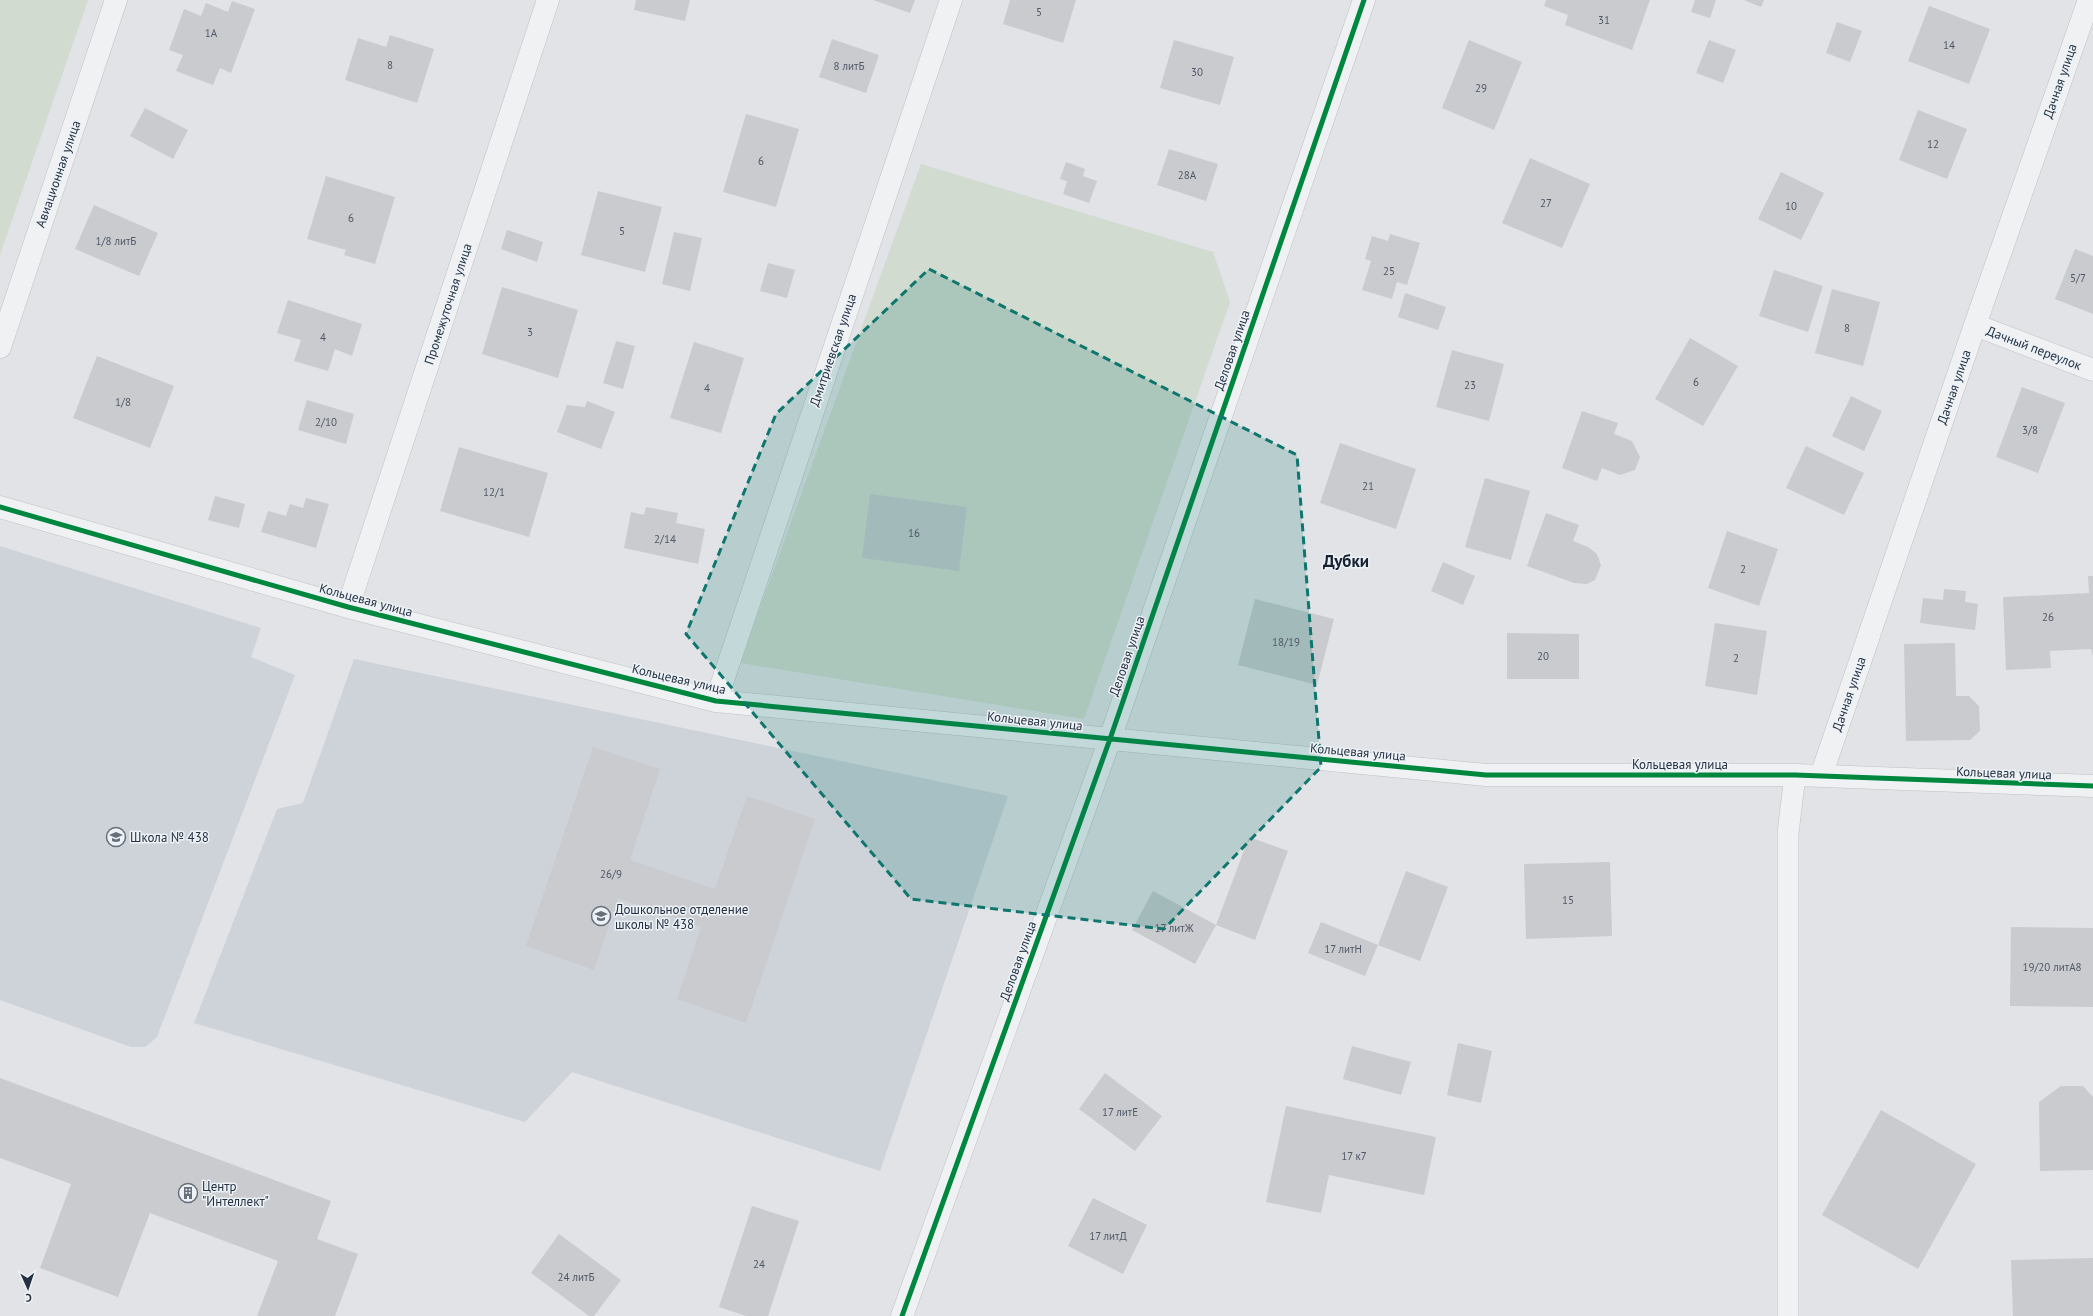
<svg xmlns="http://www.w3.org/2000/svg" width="2093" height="1316" font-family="'PT Sans',sans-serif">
  <rect width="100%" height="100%" fill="#e1e3e6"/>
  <path fill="#ced3da" d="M0 546 261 628 251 657 295 675 157 1037 145 1047H131L0 1000Z
    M354 659 1008 796 880 1171 572 1072 525 1122 194 1023 277 809 303 803Z"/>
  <path fill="#d2dbd0" d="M0 0H88L0 255Z
    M921 164 1213 252 1230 302 1084 719 740 663Z"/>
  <path fill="#c9cbcf" d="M636 0H690L685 21 634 10Z
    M873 0H915L910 13Z
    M1010 0H1076L1063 43 1003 24Z
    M1546 0H1650L1632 50 1565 25 1568 15 1544 6Z
    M1695 0H1716L1710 18 1691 12Z
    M1744 0H1764L1761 7Z
    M232 1 255 9 231 73 220 68 213 85 176 71 183 55 169 50 184 9 201 16 206 3 228 12Z
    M1929 6 1990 29 1969 84 1908 61Z
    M1837 22 1862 31 1850 62 1826 53Z
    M390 35 434 49 417 103 345 80 358 38 386 47Z
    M832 39 879 55 866 93 819 77Z
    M1174 40 1234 57 1220 105 1160 88Z
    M1469 40 1522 62 1494 130 1442 108Z
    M1709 40 1736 50 1723 83 1696 73Z
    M145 108 188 130 173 159 130 136Z
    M1918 110 1967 129 1947 179 1899 160Z
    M746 114 799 129 776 207 723 192Z
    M1169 149 1218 164 1206 201 1157 185Z
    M1530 158 1590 184 1562 248 1502 223Z
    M1066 162 1085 169 1083 176 1097 181 1089 203 1063 194 1067 181 1060 179Z
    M1781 172 1824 193 1801 240 1758 219Z
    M326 176 395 197 375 264 344 255 346 250 307 239Z
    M598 191 662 207 645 272 581 255Z
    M94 205 158 233 139 276 75 249Z
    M507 230 543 242 537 262 501 249Z
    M674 232 702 238 690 291 662 284Z
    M1390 234 1420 243 1407 285 1397 282 1392 299 1362 290 1371 261 1365 259 1372 236 1388 241Z
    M2075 249 2093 256V314L2055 299Z
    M768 263 795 270 787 298 760 291Z
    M1774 270 1823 286 1808 332 1759 316Z
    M502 287 578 310 558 378 482 354Z
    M1832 289 1880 302 1863 366 1815 353Z
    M1405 293 1446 307 1438 330 1398 317Z
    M288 300 362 324 352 356 335 349 328 371 294 361 301 340 277 333Z
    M1690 338 1738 366 1703 426 1655 399Z
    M616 341 635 346 623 389 603 383Z
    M694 342 744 358 721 433 670 418Z
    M1452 350 1504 364 1489 421 1436 407Z
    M97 356 174 386 150 448 73 418Z
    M2022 387 2065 403 2038 473 1996 457Z
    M1851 396 1882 411 1864 451 1832 436Z
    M307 400 354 414 346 444 298 430Z
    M587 401 615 412 601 449 557 432 567 405 585 407Z
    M1582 411 1618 423 1614 434 1632 441 1640 457 1635 470 1620 475 1602 468 1597 481 1562 468Z
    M1340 443 1416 469 1396 529 1320 503Z
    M1806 446 1864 473 1844 515 1786 488Z
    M459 447 548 473 529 537 440 511Z
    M1485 478 1530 491 1511 560 1465 547Z
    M870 494 967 507 959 571 862 558Z
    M215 496 245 504 239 528 208 520Z
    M306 498 329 504 316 548 261 532 268 511 286 516 290 504 303 508Z
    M646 507 678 513 676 523 705 529 698 564 624 548 631 512 644 515Z
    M1546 513 1579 525 1573 541 1588 547 1597 554 1601 565 1595 580 1587 584 1574 583 1527 566Z
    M1727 531 1778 549 1759 606 1708 588Z
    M1443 562 1475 576 1463 605 1431 591Z
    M2088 576H2093V656L2091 649 2050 651 2051 668 2006 670 2003 597 2089 593Z
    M1944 589 1966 591 1965 602 1978 604 1975 630 1920 623 1923 598 1943 600Z
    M1255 599 1334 619 1317 685 1238 665Z
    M1715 623 1767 631 1757 695 1705 686Z
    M1507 633 1579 634V679H1507Z
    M1955 643 1956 696H1969L1979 706 1980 731 1970 740 1906 741 1904 644Z
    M593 747 660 769 630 860 715 889 747 796 815 819 746 1023 677 999 701 927 618 898 594 970 526 946Z
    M1249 837 1288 851 1255 940 1216 925Z
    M1610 862 1612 936 1526 939 1524 864Z
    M1406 871 1448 887 1420 961 1378 945Z
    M1153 891 1216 925 1195 964 1132 930Z
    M1321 922 1378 945 1365 976 1308 953Z
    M2011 927 2093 928V1007L2010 1006Z
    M1458 1043 1492 1051 1481 1103 1447 1095Z
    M1352 1046 1411 1062 1401 1095 1343 1079Z
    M1105 1073 1162 1116 1135 1151 1079 1109Z
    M0 1078 331 1201 317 1239 358 1254 335 1316H257L278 1261 150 1213 118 1297 40 1268 71 1184 0 1158Z
    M2061 1086H2083L2093 1097V1170L2040 1171 2039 1102Z
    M1286 1106 1436 1137 1424 1195 1329 1175 1321 1213 1266 1202Z
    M1881 1110 1976 1164 1918 1269 1822 1215Z
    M1093 1198 1147 1225 1123 1274 1068 1246Z
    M752 1206 799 1221 768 1316H746L719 1307Z
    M559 1234 621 1280 594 1316H589L531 1273Z
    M2093 1258V1316H2013L2011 1260Z"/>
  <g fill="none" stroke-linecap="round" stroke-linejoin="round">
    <g stroke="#bfc1c4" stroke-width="22">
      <path id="lane" d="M1788 1316V833L1795 775"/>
    </g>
    <g stroke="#bfc1c4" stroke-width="23">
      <path id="street" d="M1975 325 2093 370
        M0 347 116 0
        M0 507 348 607 716 701 1486 775H1795L2093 786
        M348 607 548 0
        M716 701 951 0
        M1821 776 1975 325 2089 0
        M902 1316 1110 739 1364 0"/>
    </g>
    <use href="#lane" stroke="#f0f1f3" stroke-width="21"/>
    <use href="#street" stroke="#f0f1f3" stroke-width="22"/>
    <g stroke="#edf2f6" stroke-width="8">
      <path id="cycleway" d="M0 507 348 607 716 701 1486 775H1795L2093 786
        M902 1316 1110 739 1364 0"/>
    </g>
    <use href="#cycleway" stroke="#00873e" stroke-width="5"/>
  </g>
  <path fill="#0f766e" fill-opacity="0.2" stroke="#0f766e" stroke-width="3" stroke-dasharray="8 5" stroke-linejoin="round" d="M929 269 1297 455 1321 767 1164 929 911 899 686 634 776 414Z"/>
  <defs>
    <g id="school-ring" transform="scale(1)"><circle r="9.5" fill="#edf2f6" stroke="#676f7b" stroke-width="1.5"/><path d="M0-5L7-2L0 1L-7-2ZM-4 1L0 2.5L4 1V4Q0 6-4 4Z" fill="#676f7b"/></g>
    <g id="building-ring" transform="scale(1)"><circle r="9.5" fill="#edf2f6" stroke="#676f7b" stroke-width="1.5"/><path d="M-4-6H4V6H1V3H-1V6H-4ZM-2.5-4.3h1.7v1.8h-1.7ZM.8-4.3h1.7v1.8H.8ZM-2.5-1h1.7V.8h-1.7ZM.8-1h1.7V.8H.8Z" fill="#676f7b"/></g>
  </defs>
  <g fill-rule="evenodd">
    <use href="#school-ring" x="116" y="837"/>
    <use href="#school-ring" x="601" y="916"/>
    <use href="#building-ring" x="188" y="1193"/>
  </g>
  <g text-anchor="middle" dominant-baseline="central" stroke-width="3" stroke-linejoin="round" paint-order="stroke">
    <g font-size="11" fill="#4f5866">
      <text x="1039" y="12">5</text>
      <text x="1604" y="20">31</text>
      <text x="211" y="33">1А</text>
      <text x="1949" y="45">14</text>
      <text x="390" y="65">8</text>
      <text x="849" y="66">8 литБ</text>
      <text x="1197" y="72">30</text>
      <text x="1481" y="88">29</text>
      <text x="1933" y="144">12</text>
      <text x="761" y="161">6</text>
      <text x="1187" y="175">28А</text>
      <text x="1546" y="203">27</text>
      <text x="1791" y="206">10</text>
      <text x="351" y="218">6</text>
      <text x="622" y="231">5</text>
      <text x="116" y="241">1/8 литБ</text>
      <text x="1389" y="271">25</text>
      <text x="2078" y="278">5/7</text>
      <text x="1847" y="328">8</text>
      <text x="530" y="332">3</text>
      <text x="323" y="337">4</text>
      <text x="1696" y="382">6</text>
      <text x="1470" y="385">23</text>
      <text x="707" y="388">4</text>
      <text x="123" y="402">1/8</text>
      <text x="326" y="422">2/10</text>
      <text x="2030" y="430">3/8</text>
      <text x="1368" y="486">21</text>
      <text x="494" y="492">12/1</text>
      <text x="914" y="533">16</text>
      <text x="665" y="539">2/14</text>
      <text x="1743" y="569">2</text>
      <text x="2048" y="617">26</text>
      <text x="1286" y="642">18/19</text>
      <text x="1543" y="656">20</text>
      <text x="1736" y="658">2</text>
      <text x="611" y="874">26/9</text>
      <text x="1568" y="900">15</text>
      <text x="1174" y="928">17 литЖ</text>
      <text x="1343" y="949">17 литН</text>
      <text x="2052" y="967">19/20 литА8</text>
      <text x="1120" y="1112">17 литЕ</text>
      <text x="1354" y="1156">17 к7</text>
      <text x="1108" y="1236">17 литД</text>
      <text x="759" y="1264">24</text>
      <text x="576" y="1277">24 литБ</text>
    </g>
    <g font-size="13" fill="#253142" stroke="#edf2f6">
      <text transform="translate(2060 81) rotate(-71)">Дачная улица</text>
      <text transform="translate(58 174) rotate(-71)">Авиационная улица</text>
      <text transform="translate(448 304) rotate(-72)">Промежуточная улица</text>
      <text transform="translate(2034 348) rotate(21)">Дачный переулок</text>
      <text transform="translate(833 350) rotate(-71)">Дмитриевская улица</text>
      <text transform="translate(1232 350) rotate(-71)">Деловая улица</text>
      <text transform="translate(1954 387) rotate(-71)">Дачная улица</text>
      <text transform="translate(366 600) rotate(15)">Кольцевая улица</text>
      <text transform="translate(1127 656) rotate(-71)">Деловая улица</text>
      <text transform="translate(679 679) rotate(13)">Кольцевая улица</text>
      <text transform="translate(1849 694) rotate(-71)">Дачная улица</text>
      <text transform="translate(1035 721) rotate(6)">Кольцевая улица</text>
      <text transform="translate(1358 752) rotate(5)">Кольцевая улица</text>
      <text x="1680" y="764">Кольцевая улица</text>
      <text transform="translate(2004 773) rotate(2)">Кольцевая улица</text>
      <text transform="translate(1018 961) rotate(-70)">Деловая улица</text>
    </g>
    <g font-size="13" fill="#253142" stroke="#edf2f6" text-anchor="start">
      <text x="130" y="837">Школа № 438</text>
      <text x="615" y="909">Дошкольное отделение<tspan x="615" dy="15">школы № 438</tspan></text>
      <text x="202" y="1186">Центр<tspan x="202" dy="15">"Интеллект"</tspan></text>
    </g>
    <g font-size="17" font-weight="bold" fill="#182232" stroke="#edf2f6">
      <text x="1346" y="561">Дубки</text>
    </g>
  </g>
  <g transform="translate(28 1288) rotate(177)" stroke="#edf2f6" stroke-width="3" paint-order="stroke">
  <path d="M0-3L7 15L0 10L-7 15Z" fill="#253142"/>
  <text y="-6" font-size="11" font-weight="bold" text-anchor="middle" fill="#253142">С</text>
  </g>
</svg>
